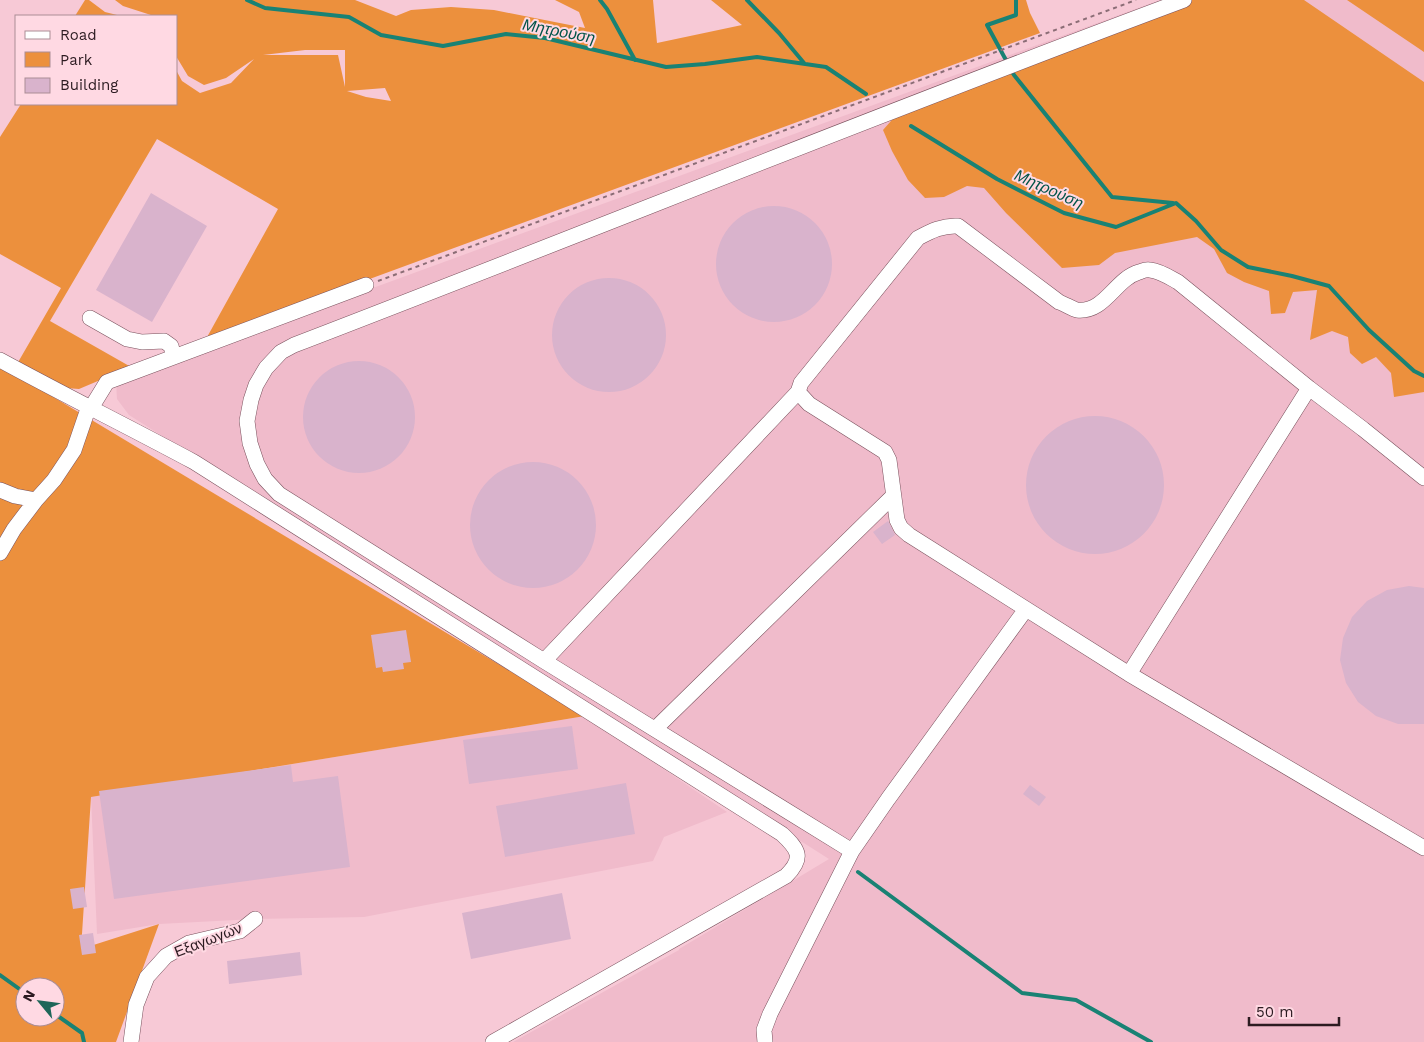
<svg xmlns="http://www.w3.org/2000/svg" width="1424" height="1042" font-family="'Work Sans',sans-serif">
  <rect width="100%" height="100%" fill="#f7c9d6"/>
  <path fill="#f0bbcb" d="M1160 0H1424V1042H513L679 950V949L829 859 129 415 117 399 116 382Z
    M585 716 727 812 664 837 653 861 364 917 255 919 159 924 97 934 91 797Z"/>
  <path fill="#ec903d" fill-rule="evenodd" d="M85 0H89L105 12 121 16H75Z
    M115 0H355L396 16 411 10 451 7 494 10 585 28 579 12 555 0H653L657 43 742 25 711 0H1026L1030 13 1040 33 206 339 278 209 157 139 50 321 131 367 79 389 66 388 17 364 61 288 0 254V137L21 104H176V70L182 81 200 93 231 83 254 59 226 78 204 85 188 76 176 56V16H154L123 6ZM305 50H345V87L338 55H263ZM385 88 391 101 366 97 347 91Z
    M1185 0H1304L1424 82V392L1394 397 1391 373 1376 357 1362 364 1350 353 1348 337 1332 331 1310 340 1317 290 1293 292 1285 313 1271 314 1269 291 1244 282 1227 273 1214 249 1197 237 1115 253 1099 265 1062 268 1006 213 984 188 967 186 944 197 925 198 908 180 892 151 883 130 906 104Z
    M1347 0H1424V52Z
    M0 365 585 716 91 797 81 949 159 924 116 1042H0ZM25 987H55V1017H25Z"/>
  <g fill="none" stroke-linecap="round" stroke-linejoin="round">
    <path stroke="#198274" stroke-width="4" d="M247 0 265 8 349 17 381 35 443 46 506 34 545 38 666 67 705 64 757 57 826 67 866 94
      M600 0 607 9 635 60
      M747 0 779 33 804 63
      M1007 62 987 25 1016 15V0
      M1010 69 1014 75 1112 197 1173 203
      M911 126 997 179 1064 213 1116 227 1176 203 1196 221 1221 250 1248 267 1292 276 1329 286 1369 330 1414 371 1424 376
      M858 872 1022 993 1076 1000 1151 1042
      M0 975 25 993
      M55 1014 82 1033 84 1042"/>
  </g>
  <path fill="#d9b3cc" d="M151 193 207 226 152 322 96 290Z
    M716 264a58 58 0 1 1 116 0a58 58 0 1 1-116 0Z
    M552 335a57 57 0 1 1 114 0a57 57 0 1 1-114 0Z
    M303 417a56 56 0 1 1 112 0a56 56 0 1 1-112 0Z
    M1026 485a69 69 0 1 1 138 0a69 69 0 1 1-138 0Z
    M470 525a63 63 0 1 1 126 0a63 63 0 1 1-126 0Z
    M888 521 895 535 882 544 873 532Z
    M1409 586 1424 588V724H1398L1376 716 1358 702 1346 683 1340 660 1343 638 1352 617 1367 601 1387 590Z
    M406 630 411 662 403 663 404 669 383 672 382 667 376 668 371 635Z
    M572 726 578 769 469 784 463 740Z
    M291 765 293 782 338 776 350 867 114 899 99 791Z
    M626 783 635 834 505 857 496 806Z
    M1030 785 1046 797 1039 806 1023 794Z
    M84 887 87 907 73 909 70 889Z
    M562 893 571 939 471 959 462 913Z
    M93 933 96 953 82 955 79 935Z
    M300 952 302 975 229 984 227 961Z"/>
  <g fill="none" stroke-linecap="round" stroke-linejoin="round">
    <g stroke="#79515d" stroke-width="16">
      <path id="minor" d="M90 318 127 339 142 342 164 341 171 346 174 357
        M0 360C64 395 129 427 194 462L782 834C799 850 804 858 786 876L493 1042
        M91 408 107 382 366 285
        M1424 478 1363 429 1309 388 1178 282C1169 277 1160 271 1150 270 1146 269 1142 271 1139 272 1115 279 1105 313 1077 310 1072 309 1065 304 1059 302L958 226C943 225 931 231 918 238L801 383 798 392 809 404 885 452 889 460 897 520 901 528 909 535 1129 674 1424 848
        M0 490 15 496 36 500 54 480 74 450 89 406
        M0 553 14 529 36 500
        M544 661 798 392
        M1129 674 1309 388
        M655 729 893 496
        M852 851 888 799 1026 609
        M131 1042 136 1005 147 977 166 956 189 943 240 931 255 919
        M765 1042 764 1030 770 1014 852 851 544 661 279 494 265 479 257 464 250 443 247 421 251 400 256 385 266 368 281 352 294 345C591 231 886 111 1184 0"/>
    </g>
    <path stroke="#8b6d76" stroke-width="2" stroke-dasharray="4 4" stroke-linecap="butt" d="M378 281 1136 0"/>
    <use href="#minor" stroke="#fff" stroke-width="15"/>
  </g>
  <g text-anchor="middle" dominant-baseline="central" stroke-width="4" stroke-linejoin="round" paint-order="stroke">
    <g font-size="15" fill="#2c1b21" stroke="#ffd9e3">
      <text transform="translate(208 940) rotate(-21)">Εξαγωγών</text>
    </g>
    <g font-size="16" font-style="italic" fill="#045549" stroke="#ffd9e3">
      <text transform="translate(559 31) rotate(11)">Μητρούση</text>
      <text transform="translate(1049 189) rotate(24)">Μητρούση</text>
    </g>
  </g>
  <rect x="15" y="15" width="162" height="90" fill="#ffd9e3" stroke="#ab8d95"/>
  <rect x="25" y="31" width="25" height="8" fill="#ffffff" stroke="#ab8d95"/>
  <text x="60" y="40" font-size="15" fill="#2c1b21">Road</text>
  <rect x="25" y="52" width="25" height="15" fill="#ec903d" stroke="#ab8d95"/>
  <text x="60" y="65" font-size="15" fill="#2c1b21">Park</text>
  <rect x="25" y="78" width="25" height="15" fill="#d9b3cc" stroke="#ab8d95"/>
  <text x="60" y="90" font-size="15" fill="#2c1b21">Building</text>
  <g transform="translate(40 1002) rotate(299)"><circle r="24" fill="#ffd9e3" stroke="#ab8d95"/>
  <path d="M0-4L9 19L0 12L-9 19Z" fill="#1f6659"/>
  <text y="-8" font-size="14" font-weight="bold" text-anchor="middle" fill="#2c1b21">N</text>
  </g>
  <path d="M1249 1017v8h90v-8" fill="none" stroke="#2c1b21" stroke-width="2.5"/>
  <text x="1256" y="1017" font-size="15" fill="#2c1b21" stroke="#ffd9e3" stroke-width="4" paint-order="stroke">50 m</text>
</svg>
